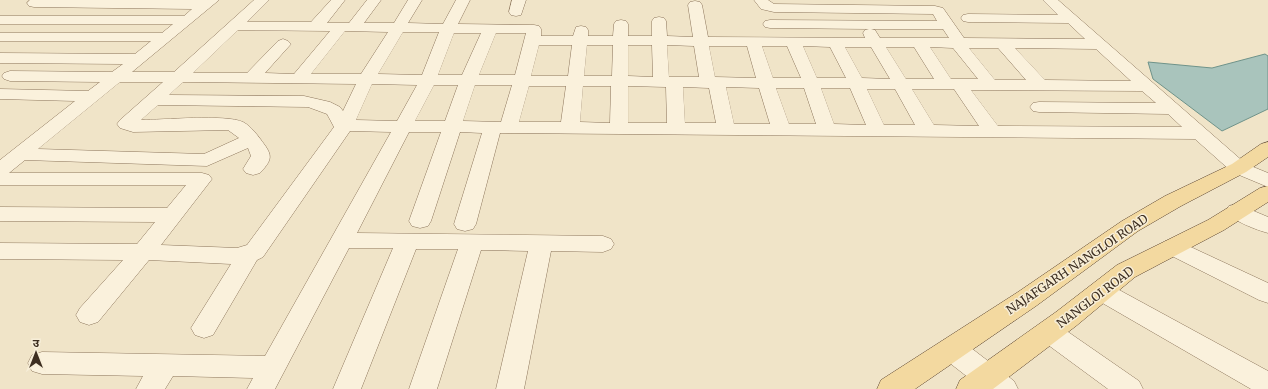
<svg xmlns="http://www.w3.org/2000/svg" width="1268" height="389" font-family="Merriweather,'Noto Sans Devanagari',serif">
  <rect width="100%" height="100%" fill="#f0e4c8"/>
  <path fill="#a9c4bc" stroke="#6f938a" d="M1265 54 1268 56V109L1222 131 1153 79 1148 62 1212 68Z"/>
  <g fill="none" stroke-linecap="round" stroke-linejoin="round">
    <g stroke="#8d765c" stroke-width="1">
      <path id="minor" d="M30 0H219L132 72H174L254 0H269L247 22H311L331 0H345L327 23H349L367 0H381L364 23H394L408 0H422L408 23 443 24 456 0H470L458 24 534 25 539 26 541 29V36H573L576 27 581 26 586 27 588 30V36H613L614 24 616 21 621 20 626 21 628 24V36H652V21L654 18 659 17 664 18 666 21 667 36 693 37 688 5 690 2 695 1 700 2 702 5 708 37 865 38 863 33 865 30 869 29 770 28 765 27 763 24 765 21 770 20 937 21 933 14 774 12 761 9 754 0H768L774 4 935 6 943 8 964 38 1085 39 1068 23 968 22 963 21 961 18 963 15 968 14 1058 15 1043 0H1058L1246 164 1268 173V187L1232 172 1195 139 500 133 476 224 473 229 465 231 457 229 454 224 482 133 460 132 431 221 428 226 420 228 412 226 409 221 441 132H409L357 233 603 236 611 239 614 244 611 249 603 252 551 251 524 389H496L528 251 481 250 437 389H409L458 249H416L361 389H333L393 248H349L275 389H247L253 378 173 376 165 389H136L143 376 42 374 32 371 28 363 32 355 42 352 265 356 391 132 350 131 263 257 257 260 213 335 204 338 195 335 191 328 231 264 149 260 98 322 89 325 80 322 76 315 80 308 123 260 0 259V243L137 244 155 222 0 221V207L167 208 186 185H0V160L75 101 0 99V89L88 91 100 82 10 81 4 79 2 76 4 73 10 71 112 72 123 64 0 63V53L135 54 151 41H0V33H162L173 24H0V16H184L192 9 34 7 29 6 27 3ZM871 29H943L949 38H880L875 30ZM238 30 330 31 294 74 265 73 291 44 288 41 283 39 278 41 247 73H193ZM345 31 388 32 361 74H311ZM403 32H439L422 75 378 74ZM454 33H481L462 75H438ZM496 33H526L515 75H479ZM539 45H572L568 76H531ZM587 45H613L612 76H584ZM628 45H652L653 77 628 76ZM667 45 694 46 699 77H669ZM709 46H747L756 78 715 77ZM762 46H787L801 78H773ZM803 46 830 47 846 78H817ZM845 47H871L890 79 862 78ZM886 47H914L934 79H906ZM930 47 953 48 978 79H951ZM969 48H998L1026 80H995ZM1015 48 1096 49 1131 81 1045 80ZM120 82H163L120 120 117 124 120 128 133 132 228 130 239 138 204 154 38 149ZM183 82 356 84 343 111 340 107 330 102 304 96 169 95ZM372 84 417 85 397 121 356 120ZM434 85H458L445 121H415ZM475 85H512L501 122 463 121ZM529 86H566L561 122H519ZM583 86H611L610 123 580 122ZM628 86 666 87 667 123H628ZM683 87 709 88 716 123H685ZM726 87 759 88 770 124H734ZM776 88H804L816 124H789ZM821 88H850L866 125 834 124ZM867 89H895L915 125H884ZM912 89H954L979 126 934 125ZM971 90 1142 91 1156 103 1039 102 1033 103 1030 107 1033 111 1039 112 1168 114 1182 127 998 126ZM158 105 308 107 327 114 334 127 247 245 237 248 161 245 212 179 209 175 202 173H9L25 160 207 166 248 148 251 156 243 169 246 173 253 175 260 173C270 162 274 157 264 144 259 137 251 126 243 122 226 114 162 120 141 120Z
        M512 0H526L521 15 516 16 511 15 509 12Z
        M1237 204 1268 217V233C1257 230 1232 221 1226 211L1229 206Z
        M1172 239 1180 242 1268 283V303L1259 300 1164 252 1160 247 1164 242Z
        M1101 282 1110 285 1268 371V389H1251L1092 297 1089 291 1092 285Z
        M1049 322 1058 325 1139 381 1143 389H1108L1040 339 1036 332 1040 325Z
        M952 338 962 341 1014 381 1018 389H983L942 357 939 349 942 341Z"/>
    </g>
    <g stroke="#5b4430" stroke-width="1">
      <path id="major" d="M1268 142V157L1246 172 1181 206 1138 231 1036 306 915 389H877L881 380 1018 292 1122 221 1165 196 1232 164 1261 144Z
        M1268 186V202L1224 230 1135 277 1076 326 993 389H956L960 380 1056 312 1117 265 1208 220 1260 188Z"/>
    </g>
    <use href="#minor" fill="#faf1dc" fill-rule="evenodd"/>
    <use href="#major" fill="#f3d9a0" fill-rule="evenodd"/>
  </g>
  <g text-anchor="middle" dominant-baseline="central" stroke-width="3" stroke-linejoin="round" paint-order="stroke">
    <g font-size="12" fill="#3d2e20" stroke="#f7eed8">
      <text transform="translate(1077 264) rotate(-34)">NAJAFGARH NANGLOI ROAD</text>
      <text transform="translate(1095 297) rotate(-37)">NANGLOI ROAD</text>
    </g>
  </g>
  <g transform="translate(36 353)" stroke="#f7eed8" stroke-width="3" paint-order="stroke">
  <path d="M0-3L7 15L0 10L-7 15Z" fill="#3d2e20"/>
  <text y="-6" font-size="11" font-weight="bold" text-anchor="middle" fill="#3d2e20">उ</text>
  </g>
</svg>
